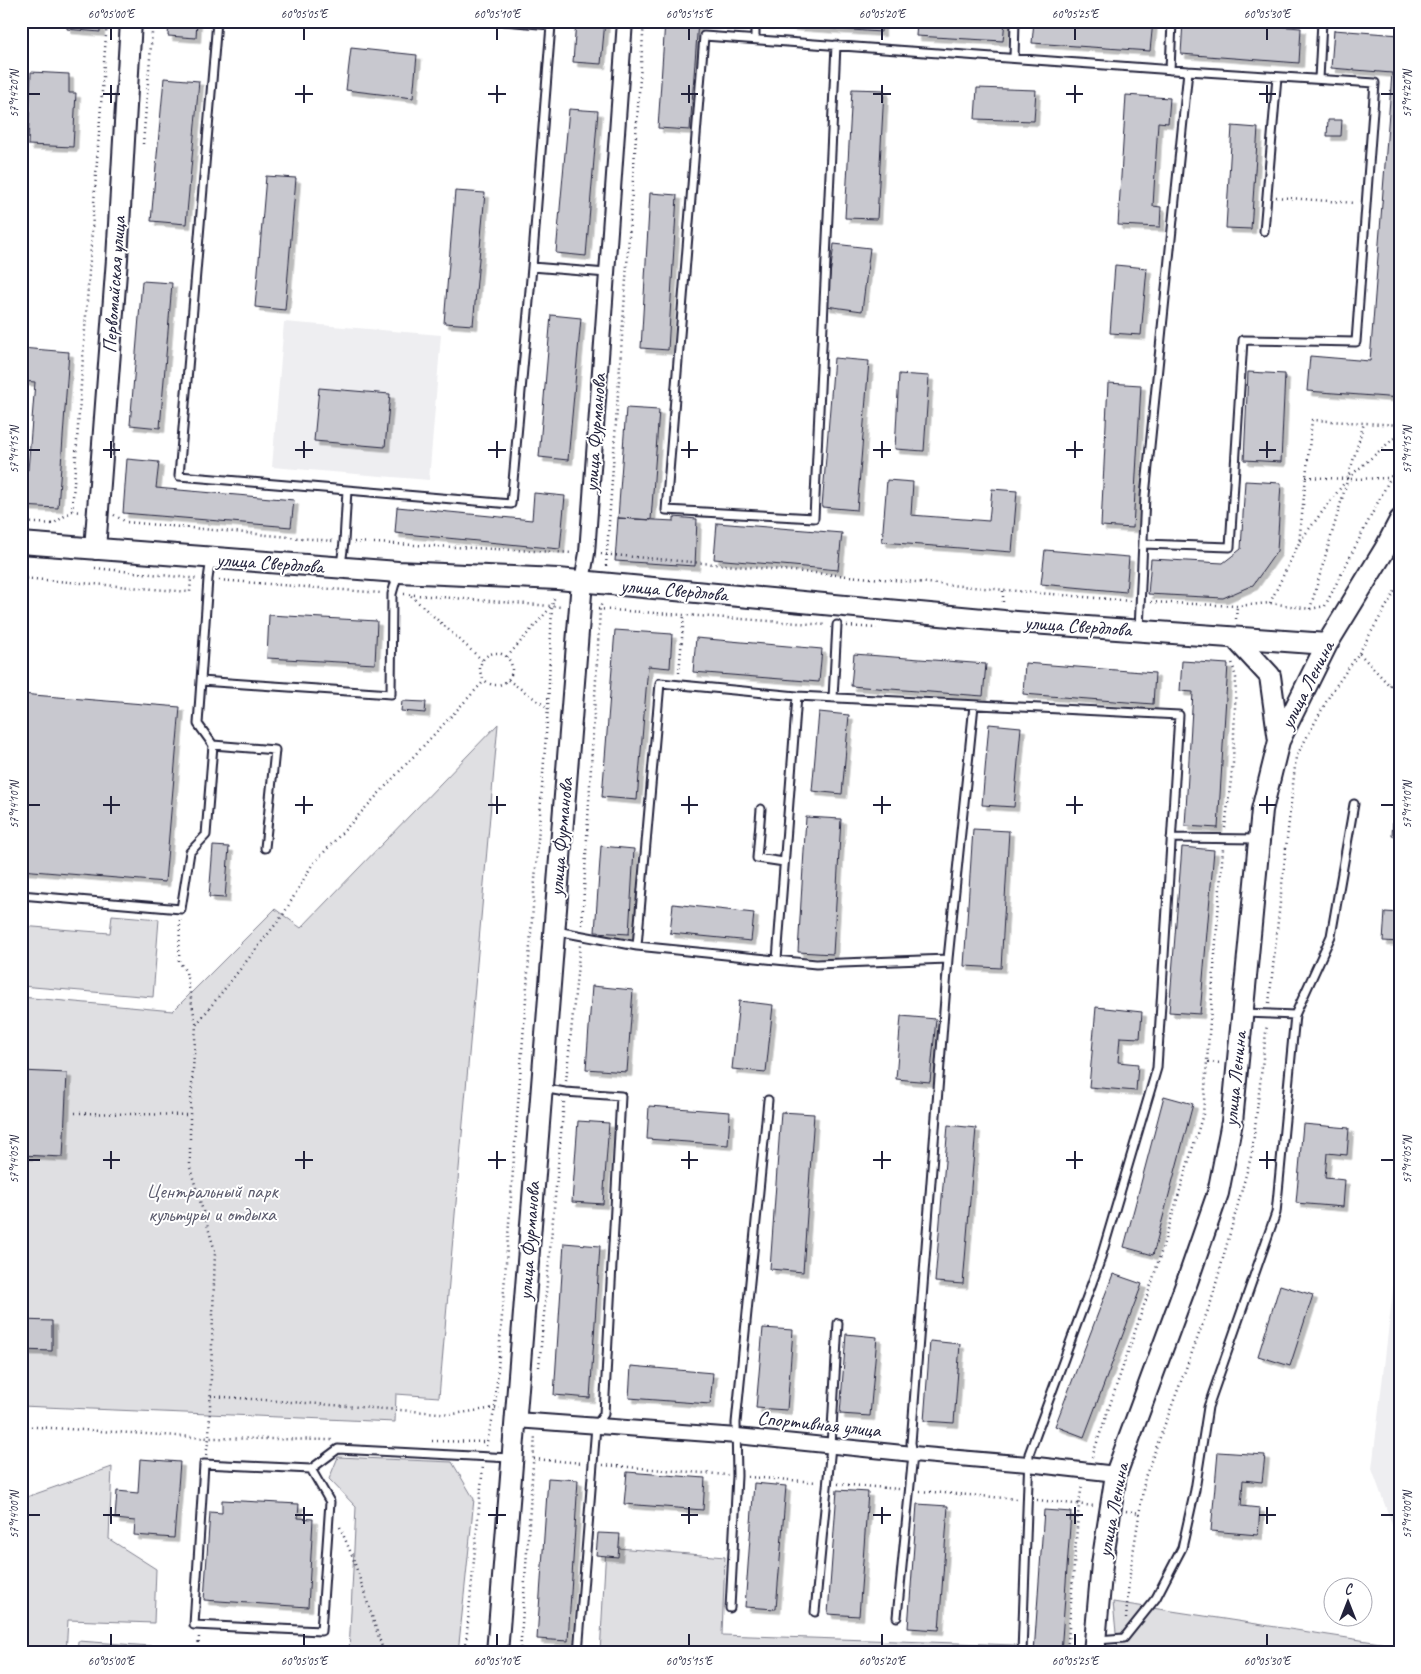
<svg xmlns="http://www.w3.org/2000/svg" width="1421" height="1674" font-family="Caveat,sans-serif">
  <defs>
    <filter id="shadow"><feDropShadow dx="4.5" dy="4.5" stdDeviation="0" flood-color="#0004"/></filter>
  </defs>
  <rect width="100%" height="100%" fill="#fff"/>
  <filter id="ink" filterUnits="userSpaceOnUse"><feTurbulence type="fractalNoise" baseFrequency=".02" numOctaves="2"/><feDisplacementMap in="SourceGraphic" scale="10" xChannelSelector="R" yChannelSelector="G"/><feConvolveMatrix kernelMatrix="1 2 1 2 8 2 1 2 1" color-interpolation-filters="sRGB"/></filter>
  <g filter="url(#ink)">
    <path fill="#eeeef1" d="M284 322 441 335 429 480 272 467Z
      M1400 1256V1547L1372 1469 1394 1281Z"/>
    <path fill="#dfdfe2" stroke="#80808e" d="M498 724 439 1397 396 1394 395 1422 21 1406V997L173 1011 275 909 301 928Z
      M112 915 159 919 153 997 21 986V926L110 933Z
      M338 1457 452 1462 474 1499 458 1653H349L356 1507 329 1479Z
      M112 1467 109 1539 156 1569 154 1623 68 1620 66 1653H21V1499Z
      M606 1547 725 1557 722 1635 1015 1645V1653H600Z
      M1113 1602 1400 1646V1653H1118Z
      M78 1641 194 1649 193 1653H77Z"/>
    <path fill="#c8c8cf" stroke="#22223b" filter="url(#shadow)" d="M67 21H100V32L67 29Z
      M169 21H197L196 38 168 36Z
      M576 21H605L601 64 573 62Z
      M665 21H698L690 130 658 128Z
      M764 21H881V32L764 24Z
      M917 21H1005L1003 41 916 36Z
      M1034 21H1153L1150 51 1032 43Z
      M1183 21H1214L1301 28 1299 63 1181 54Z
      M1334 30 1400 35V398L1307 391 1310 356 1370 361 1392 73 1331 68Z
      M351 48 417 55 413 98 346 90Z
      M31 72 69 74V93H76L73 147 28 145Z
      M164 78 199 81 186 224 151 221Z
      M977 88 1036 90 1034 121 975 119Z
      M852 89 884 90 877 219 845 218Z
      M1126 95 1170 98 1168 123 1158 122 1153 206 1161 207 1160 227 1118 225Z
      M569 109 598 111 586 256 556 253Z
      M1328 120H1342L1341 136H1327Z
      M1232 126 1258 128 1251 229 1226 228Z
      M266 176 296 178 285 310 255 307Z
      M455 191 485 193 473 325 444 323Z
      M650 193 677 195 668 350 641 348Z
      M834 244 870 248 862 311 826 306Z
      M1115 265 1147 268 1141 335 1110 333Z
      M142 281 172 283 160 428 130 425Z
      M551 315 581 318 568 460 539 457Z
      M21 348 69 352 58 508 21 506V470H28L35 382 21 381Z
      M834 358 869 361 857 510 822 507Z
      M1248 372 1285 374 1281 462 1244 460Z
      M899 374 929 376 924 451 895 449Z
      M1108 383 1141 385 1133 528 1101 526Z
      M319 388 390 394 385 447 314 441Z
      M626 408 659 410 651 520 618 518Z
      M127 459 159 462 156 488 294 500 291 527 123 513Z
      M887 480 913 482 911 515 989 521 992 489 1017 491 1012 552 882 542Z
      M1245 481 1281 483 1277 551 1253 585 1223 598 1148 594 1151 559 1223 563 1241 549Z
      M534 493 565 496 560 549 395 533 397 507 532 520Z
      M674 517 697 519 695 566 615 561 618 518 674 521Z
      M717 523 842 533 838 570 714 559Z
      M1045 550 1129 557 1126 592 1041 584Z
      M269 615 377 621 375 664 267 658Z
      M615 630 672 634 670 668 648 666 637 800 602 797Z
      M696 638 822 649 819 682 693 672Z
      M854 654 986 664 983 696 851 686Z
      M1182 661 1228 664 1218 828 1185 826 1193 692 1180 691Z
      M1025 663 1155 673 1153 704 1023 694Z
      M21 694 180 707 165 882 21 870Z
      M402 701 426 702 425 713 401 711Z
      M819 712 849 715 842 794 812 791Z
      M989 724 1021 727 1014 807 982 805Z
      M1394 804H1400V837L1392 836Z
      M806 817 841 819 833 954 798 952Z
      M973 829 1009 831 1001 968 964 966Z
      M213 846 229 847 225 898 209 897Z
      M601 846 634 849 629 934 595 932Z
      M1182 847 1214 850 1200 1014 1169 1012Z
      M673 904 754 913 751 941 670 933Z
      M1385 912 1400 913V942L1383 941Z
      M592 986 633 990 627 1072 586 1069Z
      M739 1001 773 1005 766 1072 732 1069Z
      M1096 1007 1142 1012 1140 1038 1120 1037 1118 1062 1138 1064 1136 1091 1089 1087Z
      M901 1016 936 1019 930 1082 896 1079Z
      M21 1071 67 1073 63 1157 21 1155Z
      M1164 1096 1193 1104 1153 1255 1124 1247Z
      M649 1106 730 1112 728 1145 647 1139Z
      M781 1112 814 1114 803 1272 770 1269Z
      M578 1121 609 1123 603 1204 572 1202Z
      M1303 1124 1349 1128 1347 1155 1327 1153 1325 1178 1345 1180 1343 1207 1296 1203Z
      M948 1125 976 1128 963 1284 935 1282Z
      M564 1243 600 1246 590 1398 554 1395Z
      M1113 1274 1142 1284 1084 1437 1055 1426Z
      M1280 1285 1313 1295 1290 1366 1258 1356Z
      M21 1320 52 1321V1351L21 1350Z
      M763 1328 793 1330 787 1410 756 1408Z
      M846 1334 877 1337 870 1416 840 1414Z
      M930 1341 960 1344 954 1423 924 1421Z
      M631 1366 713 1373 710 1404 629 1398Z
      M1218 1452 1265 1455 1262 1482 1243 1480 1241 1506 1260 1508 1258 1535 1211 1531Z
      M140 1459 180 1462 174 1538 134 1535 135 1521 115 1519 117 1491 138 1493Z
      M627 1472 705 1478 703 1510 624 1504Z
      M548 1478 578 1480 568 1641 537 1639Z
      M754 1483 786 1486 776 1609 745 1607Z
      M837 1490 868 1492 859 1616 828 1614Z
      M222 1500 299 1504 298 1518 313 1519 308 1607 204 1600 210 1512 222 1513Z
      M917 1504 948 1506 939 1630 908 1628Z
      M1044 1510 1071 1512 1061 1653H1034Z
      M598 1533 620 1534 618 1557 596 1555Z"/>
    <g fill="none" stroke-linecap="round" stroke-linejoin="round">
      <g stroke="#22223b" stroke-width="11">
        <path id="service" d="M217 21 179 476 347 490
          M755 39V21
          M836 45 814 518 666 510 704 36C865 47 1026 59 1188 71
          M1014 58 1015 21
          M1170 70 1172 21
          M1319 79 1322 21
          M1264 231 1277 77
          M532 267 607 273
          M341 565 344 542 347 490 511 504 532 267 551 25 504 21
          M1139 630 1145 496 1188 71 1375 83 1356 342 1243 340 1230 547 1143 544
          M201 681 391 694 392 594 398 573
          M797 696 1179 715 1157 1068 1099 1264 1029 1454 1022 1653
          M833 698 837 625
          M213 745 275 750 265 848
          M761 809 757 858 784 862
          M1171 838 1258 839
          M21 895 181 909 190 852 206 835 213 745 198 724 208 579 211 558
          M556 931 637 946 816 964 948 959 911 1443 913 1454 897 1617
          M637 946 660 683 797 696 777 960
          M948 959 974 705
          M1245 1013 1295 1015
          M542 1088 565 1092 621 1096 604 1414 596 1426 578 1653
          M311 1469 330 1502 321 1631 194 1625 204 1464 311 1469 338 1449 510 1458
          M730 1608 737 1476 736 1423 768 1100
          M815 1612 831 1446 838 1323
          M1097 1640 1124 1638 1156 1598 1182 1548 1195 1490 1208 1407 1276 1213 1295 1015 1331 936 1354 804"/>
      </g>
      <g stroke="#22223b" stroke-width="18">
        <path id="minor" d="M582 581 587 553 625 21
          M516 1420 737 1436 913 1454 1028 1464 1116 1474"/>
      </g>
      <g stroke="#22223b" stroke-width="24">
        <path id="secondary" d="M21 543 398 572 558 579 1004 621 1327 644
          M95 549 117 259 131 21
          M1235 638 1270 676 1279 741
          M497 1653 582 581
          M1094 1653 1102 1564 1116 1474 1187 1282 1218 1193 1232 1122 1262 810 1279 741 1327 644 1385 549 1400 520"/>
      </g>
      <path stroke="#22223b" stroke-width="2.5" stroke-dasharray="1 4" stroke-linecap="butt" d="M143 144 153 21
        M1276 197 1355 203
        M1306 477 1347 479 1389 478
        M1348 478 1400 433
        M72 511 107 21
        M114 515 126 522 333 541
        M21 522 53 524 72 511 81 512
        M1300 541 1345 482
        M354 542 573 553
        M601 554 1130 601
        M606 566 644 21
        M95 568 199 579
        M21 578 190 592 191 578
        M219 580 381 593
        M1003 591V604
        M404 594 563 607
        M411 596 482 660
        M1151 602 1237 606 1270 603 1310 609 1325 606 1400 459
        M1270 603 1299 543 1312 420 1400 425
        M598 609 827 625
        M1310 609 1364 423
        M1236 619 1237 606
        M847 626 877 628
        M1359 653 1400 583
        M480 669a16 16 0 1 1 32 0a16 16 0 1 1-32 0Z
        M507 657 551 607
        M679 673 684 615
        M508 680 548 708
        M1225 828 1233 763 1236 678 1232 662
        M180 920 179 961 186 972 196 1025
        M582 925 600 609 602 601
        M1269 1003 1296 757 1331 693 1359 653 1390 686 1400 671
        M1208 1062 1221 1063
        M566 1081 580 945
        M75 1113 190 1115
        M539 1367 564 1102
        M211 1396 453 1414 495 1408H500
        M21 1426 209 1438 332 1440
        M432 1441 487 1442
        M486 1446 495 1408 548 708 552 606 555 595
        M206 1455 209 1438 215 1251 190 1168V1115L196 1025 283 915 312 865 484 681
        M1092 1457 1153 1279 1203 1114 1223 848
        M534 1459 583 1463
        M603 1465 728 1475
        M748 1477 817 1482
        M838 1484 899 1489
        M920 1491 1017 1499
        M1037 1500 1094 1506
        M1126 1511 1140 1513
        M340 1527 353 1558 384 1653
        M1126 1619 1129 1580 1145 1477 1211 1302 1252 1153 1267 1024
        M198 1653 199 1637
        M465 1653 483 1466
        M520 1653 535 1435
        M1067 1653 1079 1503 1082 1485"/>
      <use href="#service" stroke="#fff" stroke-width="7"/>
      <use href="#minor" stroke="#fff" stroke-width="14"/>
      <use href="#secondary" stroke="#fff" stroke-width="20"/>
    </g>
  </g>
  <path fill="none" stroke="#22223b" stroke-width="2" d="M111 28V40M304 28V40M497 28V40M689 28V40M882 28V40M1075 28V40M1267 28V40M111 85V103M304 85V103M497 85V103M689 85V103M882 85V103M1075 85V103M1267 85V103M28 94H40M103 94H120M295 94H313M488 94H506M681 94H698M873 94H891M1066 94H1083M1259 94H1276M1381 94H1394M111 441V458M304 441V458M497 441V458M689 441V458M882 441V458M1075 441V458M1267 441V458M28 450H40M103 450H120M295 450H313M488 450H506M681 450H698M873 450H891M1066 450H1083M1259 450H1276M1381 450H1394M111 796V814M304 796V814M497 796V814M689 796V814M882 796V814M1075 796V814M1267 796V814M28 805H40M103 805H120M295 805H313M488 805H506M681 805H698M873 805H891M1066 805H1083M1259 805H1276M1381 805H1394M111 1151V1169M304 1151V1169M497 1151V1169M689 1151V1169M882 1151V1169M1075 1151V1169M1267 1151V1169M28 1160H40M103 1160H120M295 1160H313M488 1160H506M681 1160H698M873 1160H891M1066 1160H1083M1259 1160H1276M1381 1160H1394M111 1507V1524M304 1507V1524M497 1507V1524M689 1507V1524M882 1507V1524M1075 1507V1524M1267 1507V1524M28 1515H40M103 1515H120M295 1515H313M488 1515H506M681 1515H698M873 1515H891M1066 1515H1083M1259 1515H1276M1381 1515H1394M111 1634V1646M304 1634V1646M497 1634V1646M689 1634V1646M882 1634V1646M1075 1634V1646M1267 1634V1646"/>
  <g text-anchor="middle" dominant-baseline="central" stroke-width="4" stroke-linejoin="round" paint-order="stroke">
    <g font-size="20" fill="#22223b" stroke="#fff">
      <text transform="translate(114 285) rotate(-86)">Первомайская улица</text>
      <text transform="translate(595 433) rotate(-86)">улица Фурманова</text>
      <text transform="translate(270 563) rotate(4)">улица Свердлова</text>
      <text transform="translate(674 590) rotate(5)">улица Свердлова</text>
      <text transform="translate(1078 626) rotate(4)">улица Свердлова</text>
      <text transform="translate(1307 685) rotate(-63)">улица Ленина</text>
      <text transform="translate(561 837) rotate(-85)">улица Фурманова</text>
      <text transform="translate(1235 1079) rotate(-84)">улица Ленина</text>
      <text transform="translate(529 1241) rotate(-86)">улица Фурманова</text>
      <text transform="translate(819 1424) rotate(6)">Спортивная улица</text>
      <text transform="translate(1113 1510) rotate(-79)">улица Ленина</text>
    </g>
    <g font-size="20" fill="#5b5b6d" stroke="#fff">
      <text x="212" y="1191">Центральный парк<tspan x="212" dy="23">культуры и отдыха</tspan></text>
    </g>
  </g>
  <rect width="1421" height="1674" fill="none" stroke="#fff" stroke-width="55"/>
  <g transform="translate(1348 1602)"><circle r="24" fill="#ffffff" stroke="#a7a7b1"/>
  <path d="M0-4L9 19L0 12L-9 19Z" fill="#22223b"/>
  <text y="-8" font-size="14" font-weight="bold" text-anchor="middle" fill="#22223b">С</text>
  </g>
  <rect x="28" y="28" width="1366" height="1618" fill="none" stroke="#22223b" stroke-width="2"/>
  <g font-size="12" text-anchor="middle" fill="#22223b">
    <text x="111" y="18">60°05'00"E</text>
    <text x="304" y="18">60°05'05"E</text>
    <text x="497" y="18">60°05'10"E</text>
    <text x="689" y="18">60°05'15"E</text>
    <text x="882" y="18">60°05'20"E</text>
    <text x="1075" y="18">60°05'25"E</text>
    <text x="1267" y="18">60°05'30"E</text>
    <text transform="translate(14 94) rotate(-90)" y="4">57°14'20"N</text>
    <text transform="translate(1407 94) rotate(-90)" y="4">57°14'20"N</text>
    <text transform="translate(14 450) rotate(-90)" y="4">57°14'15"N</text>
    <text transform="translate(1407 450) rotate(-90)" y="4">57°14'15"N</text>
    <text transform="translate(14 805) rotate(-90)" y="4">57°14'10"N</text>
    <text transform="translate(1407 805) rotate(-90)" y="4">57°14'10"N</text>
    <text transform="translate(14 1160) rotate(-90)" y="4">57°14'05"N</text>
    <text transform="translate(1407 1160) rotate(-90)" y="4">57°14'05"N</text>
    <text transform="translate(14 1515) rotate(-90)" y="4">57°14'00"N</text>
    <text transform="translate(1407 1515) rotate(-90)" y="4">57°14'00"N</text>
    <text x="111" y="1665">60°05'00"E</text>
    <text x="304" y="1665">60°05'05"E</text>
    <text x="497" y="1665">60°05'10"E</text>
    <text x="689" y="1665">60°05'15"E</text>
    <text x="882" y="1665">60°05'20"E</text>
    <text x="1075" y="1665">60°05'25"E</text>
    <text x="1267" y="1665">60°05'30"E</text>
  </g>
</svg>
